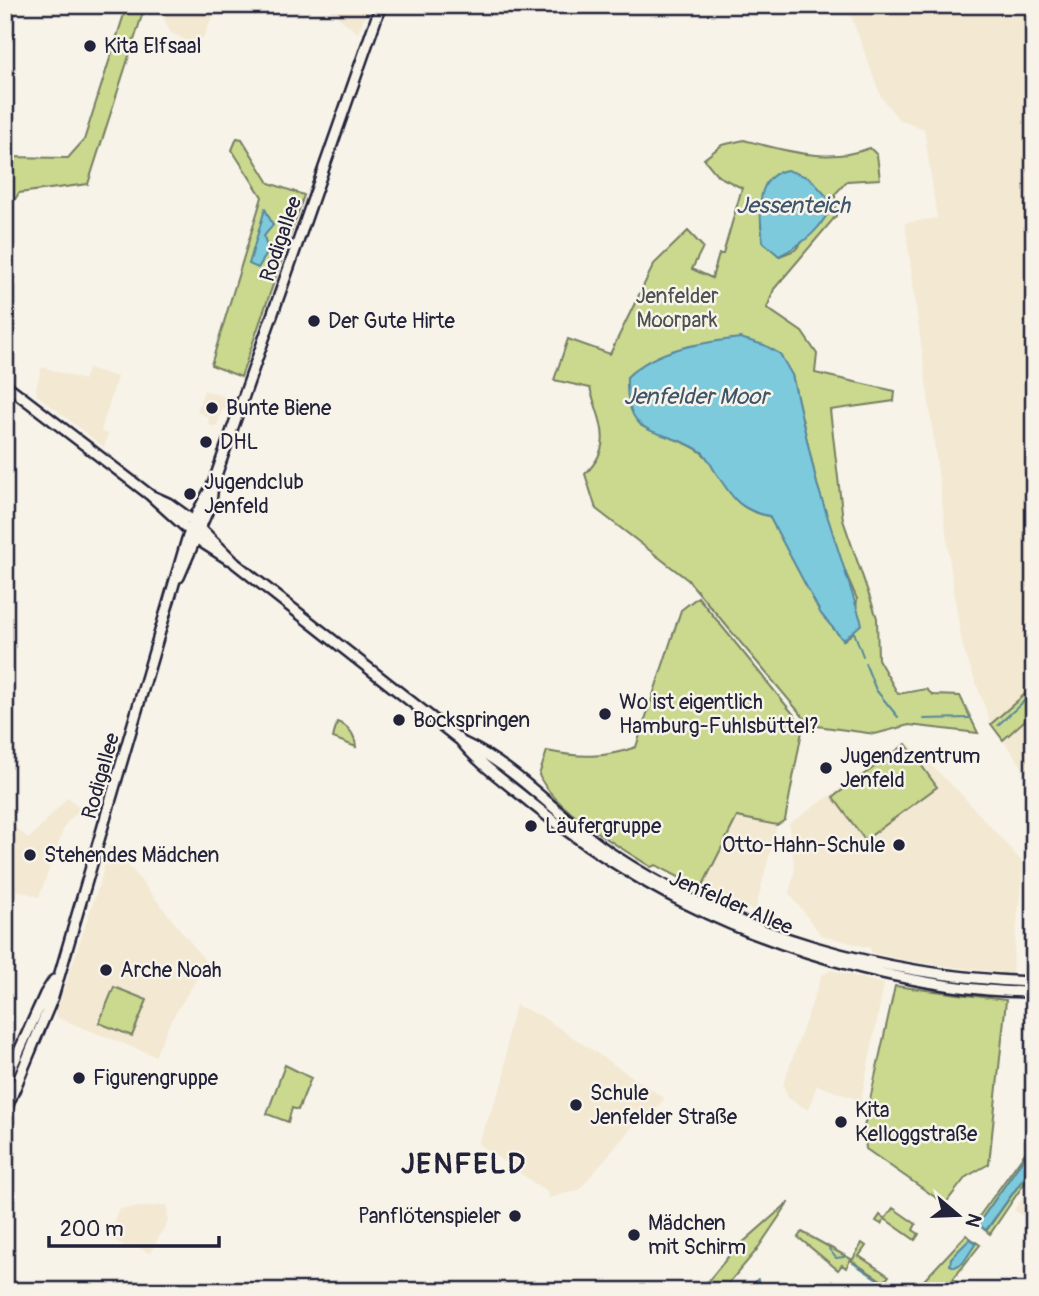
<svg xmlns="http://www.w3.org/2000/svg" width="1039" height="1296" font-family="Pangolin,sans-serif">
  <rect width="100%" height="100%" fill="#f7f3e8"/>
  <filter id="ink" filterUnits="userSpaceOnUse"><feTurbulence type="fractalNoise" baseFrequency=".0143" numOctaves="2"/><feDisplacementMap in="SourceGraphic" scale="14" xChannelSelector="R" yChannelSelector="G"/><feConvolveMatrix kernelMatrix="1 2 1 2 8 2 1 2 1" color-interpolation-filters="sRGB"/></filter>
  <g filter="url(#ink)">
    <path fill="#f3e8d2" d="M158 5H218L203 38 188 41 170 32Z
      M323 5H369L358 33Z
      M847 5H1034V686L991 724 963 648 955 600 905 223 937 218 924 129 899 120 881 97Z
      M42 367 84 380 89 368 117 377 101 431 108 434 104 447 37 395 36 388Z
      M204 390 232 399 229 407 222 410 216 427 208 424 209 417 197 412Z
      M1034 712V784L1003 740Z
      M907 742 961 794 1023 863 1012 974 914 962 872 953 870 948 821 935 789 893 795 870 789 824Z
      M68 797 81 809 66 823 39 897 18 890 9 914 5 911V835L10 823 29 839Z
      M737 817 777 825 755 911 701 889Z
      M109 846 114 847 207 963 171 1020 155 1056 58 1018 56 1012 101 879Z
      M831 970 884 984 861 1101 817 1085 808 1110 788 1098 783 1085 822 975Z
      M516 1005 541 1016 664 1098 655 1111 633 1126 579 1190 549 1198 547 1192 478 1144 504 1079 508 1032Z
      M1034 1181V1224L1014 1210Z
      M167 1205 168 1221 150 1253 134 1246 131 1250 109 1237 118 1209Z"/>
    <path fill="#cad98d" stroke="#767e64" stroke-width="2" fill-rule="evenodd" d="M122 5 145 6 88 184 19 193 5 215V157L68 158 84 140 125 11Z
      M237 138 242 139 269 183 304 195 241 377 211 365 262 197 232 150Z
      M744 140C786 151 828 164 870 148L877 155 880 179 847 181 835 194 836 216 774 289 767 308 802 332 817 354 815 373 895 391 894 401 830 410 843 520 877 618 878 659 898 694 926 689 933 695 960 696 978 733 909 725 875 734 810 725 688 580 596 509 585 474C615 445 600 423 590 388L554 380 568 339 610 354 654 264 688 231 703 247 692 269 712 278 719 254H723L742 188 718 176 704 159 722 145ZM761 204 829 213 795 250 780 256 761 227ZM792 375 817 484 840 560 857 599 854 632 844 640 769 516C724 508 731 479 703 454 692 443 658 434 642 426Z
      M698 597 803 726 785 820 777 825 737 817 701 889 656 865 651 867C620 847 552 808 539 775L547 751C580 758 605 758 636 747L681 610Z
      M1034 686V712L1003 740 991 724Z
      M337 722C349 726 355 735 356 747L333 738Z
      M906 744 937 787 865 840 833 797Z
      M895 986 1006 1000 989 1164 966 1177 945 1204 866 1149 864 1127Z
      M114 987 147 1000 132 1036 99 1023Z
      M285 1065 311 1078 298 1110 292 1108 288 1122 267 1114Z
      M1034 1068V1151L1028 1152 978 1224 987 1230 1034 1164V1169L990 1234 975 1222 1027 1150 1032 1126Z
      M789 1202 756 1251 722 1291H700L732 1252Z
      M893 1208 916 1224 913 1230 919 1234 915 1240 885 1219 881 1224 876 1221 880 1215 885 1219Z
      M802 1232 851 1259 846 1268 842 1265 838 1270 798 1237Z
      M966 1235 980 1245 953 1279 958 1283 954 1291H914Z
      M862 1243 866 1246 859 1256 889 1276 884 1282 852 1261Z"/>
    <path fill="#7ecadd" stroke="#59879c" stroke-width="2" d="M787 170 810 178 831 201C826 228 802 244 779 256L763 242C760 215 753 176 787 170Z
      M265 209 273 225 264 236 268 252 258 268 249 264Z
      M740 338 764 345 780 354 792 375 817 484 862 624 843 640 821 614 769 516C736 509 732 496 714 470 711 465 707 456 702 452 663 425 625 445 627 377 657 348 700 343 740 338Z
      M1034 1151V1164L986 1230 978 1224 1028 1152Z
      M970 1239 976 1243 963 1263 955 1267 950 1265 951 1258Z"/>
    <g fill="none" stroke-linecap="round" stroke-linejoin="round">
      <path stroke="#59879c" stroke-width="2" d="M854 632 863 656
        M865 663 876 690 898 717
        M924 719 969 718
        M998 725 1034 692
        M829 1249 836 1258 844 1257
        M853 1263 883 1283
        M755 1285 763 1291
        M749 1290 758 1279"/>
      <g stroke="#22223b" stroke-width="14">
        <path id="secondary" d="M5 384 150 495 203 543 228 559
          M150 495 168 503 193 521 236 564 460 740C480 765 507 783 531 803 633 885 735 935 861 968 917 982 975 992 1034 992
          M179 577 211 503 213 484 381 5
          M464 743C520 769 561 820 612 854 736 936 887 977 1034 982
          M5 1082 45 994 54 980
          M5 1112 53 997 187 539 197 513 213 484"/>
      </g>
      <use href="#secondary" stroke="#f7f3e8" stroke-width="9"/>
    </g>
  </g>
  <g fill="#22223b" stroke="#f7f3e8" stroke-width="2.5">
    <circle cx="90" cy="46" r="7"/>
    <circle cx="314" cy="321" r="7"/>
    <circle cx="212" cy="408" r="7"/>
    <circle cx="206" cy="442" r="7"/>
    <circle cx="190" cy="494" r="7"/>
    <circle cx="605" cy="714" r="7"/>
    <circle cx="399" cy="720" r="7"/>
    <circle cx="826" cy="768" r="7"/>
    <circle cx="531" cy="826" r="7"/>
    <circle cx="899" cy="845" r="7"/>
    <circle cx="30" cy="855" r="7"/>
    <circle cx="106" cy="970" r="7"/>
    <circle cx="79" cy="1078" r="7"/>
    <circle cx="576" cy="1105" r="7"/>
    <circle cx="841" cy="1122" r="7"/>
    <circle cx="515" cy="1216" r="7"/>
    <circle cx="634" cy="1235" r="7"/>
  </g>
  <g text-anchor="middle" dominant-baseline="central" stroke-width="5" stroke-linejoin="round" paint-order="stroke">
    <g font-size="21" fill="#22223b" stroke="#f7f3e8" text-anchor="start">
      <text x="104" y="46">Kita Elfsaal</text>
      <text x="328" y="321">Der Gute Hirte</text>
      <text x="226" y="408">Bunte Biene</text>
      <text x="220" y="442">DHL</text>
      <text x="204" y="482">Jugendclub<tspan x="204" dy="24">Jenfeld</tspan></text>
      <text x="619" y="702">Wo ist eigentlich<tspan x="619" dy="24">Hamburg-Fuhlsbüttel?</tspan></text>
      <text x="413" y="720">Bockspringen</text>
      <text x="840" y="756">Jugendzentrum<tspan x="840" dy="24">Jenfeld</tspan></text>
      <text x="545" y="826">Läufergruppe</text>
      <text x="885" y="845" text-anchor="end">Otto-Hahn-Schule</text>
      <text x="44" y="855">Stehendes Mädchen</text>
      <text x="120" y="970">Arche Noah</text>
      <text x="93" y="1078">Figurengruppe</text>
      <text x="590" y="1093">Schule<tspan x="590" dy="24">Jenfelder Straße</tspan></text>
      <text x="855" y="1110">Kita<tspan x="855" dy="24">Kelloggstraße</tspan></text>
      <text x="501" y="1216" text-anchor="end">Panflötenspieler</text>
      <text x="648" y="1223">Mädchen<tspan x="648" dy="24">mit Schirm</tspan></text>
    </g>
    <g font-size="21" fill="#22223b" stroke="#f7f3e8">
      <text transform="translate(281 239) rotate(-71)">Rodigallee</text>
      <text transform="translate(101 776) rotate(-74)">Rodigallee</text>
      <text transform="translate(731 903) rotate(23)">Jenfelder Allee</text>
    </g>
    <g font-size="21" fill="#4c5050" stroke="#f7f3e8">
      <text x="677" y="296">Jenfelder<tspan x="677" dy="24">Moorpark</tspan></text>
    </g>
    <g font-size="23" font-style="italic" fill="#3e546c" stroke="#f7f3e8">
      <text x="793" y="205">Jessenteich</text>
      <text x="696" y="396">Jenfelder Moor</text>
    </g>
    <g font-size="28" font-weight="bold" letter-spacing="2" fill="#22223b" stroke="#f7f3e8">
      <text x="464" y="1164">JENFELD</text>
    </g>
  </g>
  <rect width="1039" height="1296" fill="none" stroke="#f7f3e8" stroke-width="28"/>
  <rect x="14" y="14" width="1011" height="1268" fill="none" stroke="#22223b" stroke-width="2.5" filter="url(#ink)"/>
  <g transform="translate(958 1215) rotate(109)" stroke="#f7f3e8" stroke-width="5" paint-order="stroke">
  <path d="M0-5L12 26L0 18L-12 26Z" fill="#22223b"/>
  <text y="-10" font-size="19" font-weight="bold" text-anchor="middle" fill="#22223b">N</text>
  </g>
  <path d="M49 1236v10h170v-10" fill="none" stroke="#22223b" stroke-width="3.5"/>
  <text x="60" y="1236" font-size="21" fill="#22223b" stroke="#f7f3e8" stroke-width="5" paint-order="stroke">200 m</text>
</svg>
